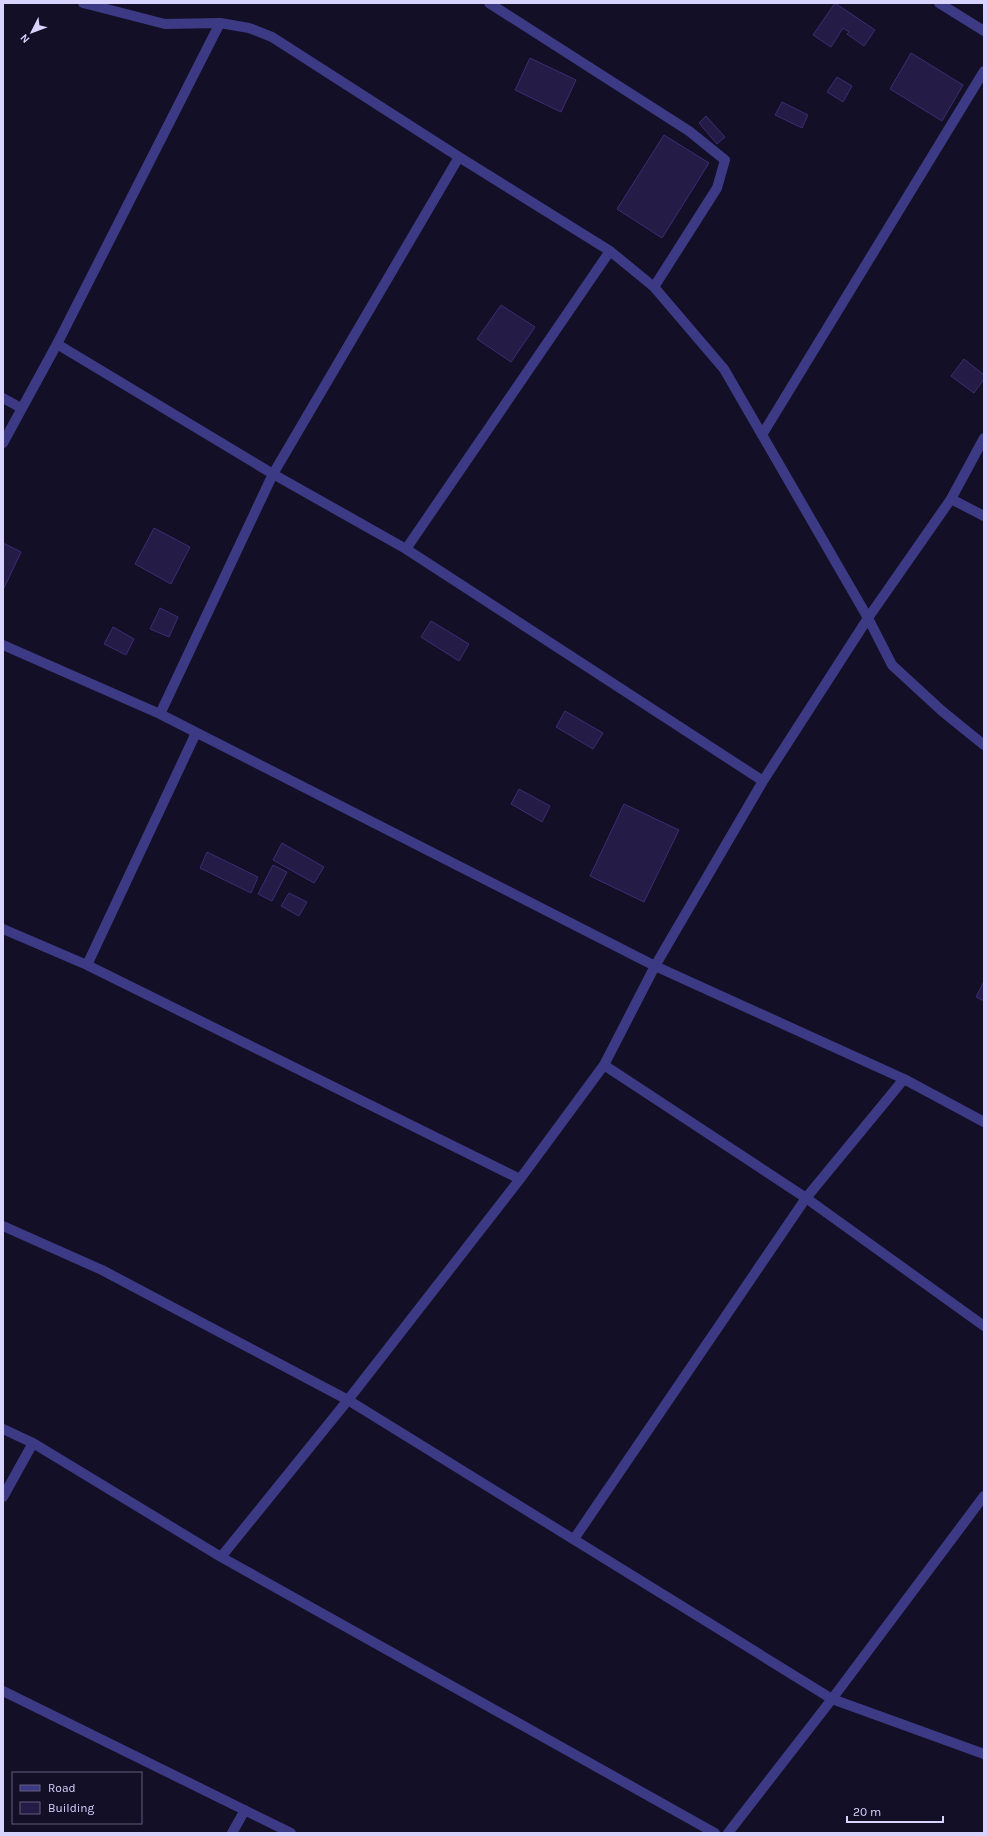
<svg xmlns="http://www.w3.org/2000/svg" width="987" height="1836" font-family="Karla,sans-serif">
  <rect width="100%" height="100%" fill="#130f26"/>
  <path fill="#241b47" stroke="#3b2d73" d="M835 3 875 30 864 46 847 34 849 32 843 28 831 47 813 35Z
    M911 53 963 85 942 121 890 89Z
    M530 58 576 80 561 112 515 90Z
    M837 77 852 86 843 102 827 92Z
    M782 102 808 115 802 128 775 115Z
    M706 116 725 137 717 144 699 123Z
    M664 135 709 163 662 238 617 209Z
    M501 305 535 327 511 362 477 339Z
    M964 359 984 375V379L974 393 951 376Z
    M154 528 190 547 171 584 135 564Z
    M3 543 21 552 4 588H3Z
    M160 608 178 617 169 637 150 629Z
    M431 621 469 644 459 661 421 637Z
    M113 627 134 639 126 655 104 644Z
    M565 711 603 733 593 749 556 727Z
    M519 789 550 806 542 822 511 804Z
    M624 804 679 830 644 902 590 876Z
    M282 843 324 867 314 883 273 860Z
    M207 852 258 877 251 893 200 868Z
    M273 865 287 872 272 901 258 894Z
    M289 893 307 902 299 916 281 906Z
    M984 981V1001L976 997Z"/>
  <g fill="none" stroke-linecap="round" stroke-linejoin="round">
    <path stroke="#3d3a85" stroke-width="10" d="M83 3 165 24 220 23 249 28 272 37 459 157 610 251 654 287 724 369 868 618 892 665 942 711 984 745
      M489 3 689 131 725 160 717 188 654 287
      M939 3 984 31
      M57 344 273 474 406 549 763 781
      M3 398 21 408
      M762 435 984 71
      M3 443 57 344 220 23
      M951 499 984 516
      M406 549 610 251
      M3 645 160 714 655 966 904 1079 984 1122
      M160 714 273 474 459 157
      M3 929 87 965 520 1179
      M87 965 196 733
      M604 1065 806 1198 984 1326
      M3 1226 102 1270 348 1400 832 1699 984 1754
      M3 1429 33 1443 221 1557 715 1833
      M3 1497 33 1443
      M574 1539 806 1198 904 1079
      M221 1557 348 1400 520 1179 604 1065 655 966 763 781 868 618 951 499 984 438
      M3 1691 291 1833
      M232 1833 245 1810
      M728 1833 832 1699 984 1496"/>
  </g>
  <rect width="987" height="1836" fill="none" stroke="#d9d4ff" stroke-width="8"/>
  <rect x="12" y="1772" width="130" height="52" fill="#130f26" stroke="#625e7d"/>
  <rect x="20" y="1785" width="20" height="6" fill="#3d3a85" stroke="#625e7d"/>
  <text x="48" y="1792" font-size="12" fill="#d9d4ff">Road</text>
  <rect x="20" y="1802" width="20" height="12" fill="#241b47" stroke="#625e7d"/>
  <text x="48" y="1812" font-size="12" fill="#d9d4ff">Building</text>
  <g transform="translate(32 32) rotate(228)" stroke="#130f26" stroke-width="3" paint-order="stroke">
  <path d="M0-3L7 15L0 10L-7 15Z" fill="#d9d4ff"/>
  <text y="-6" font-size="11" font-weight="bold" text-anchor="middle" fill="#d9d4ff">N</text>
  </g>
  <path d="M847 1816v6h96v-6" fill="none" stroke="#d9d4ff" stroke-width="2"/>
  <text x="853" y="1816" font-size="12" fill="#d9d4ff" stroke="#130f26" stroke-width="3" paint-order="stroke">20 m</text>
</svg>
